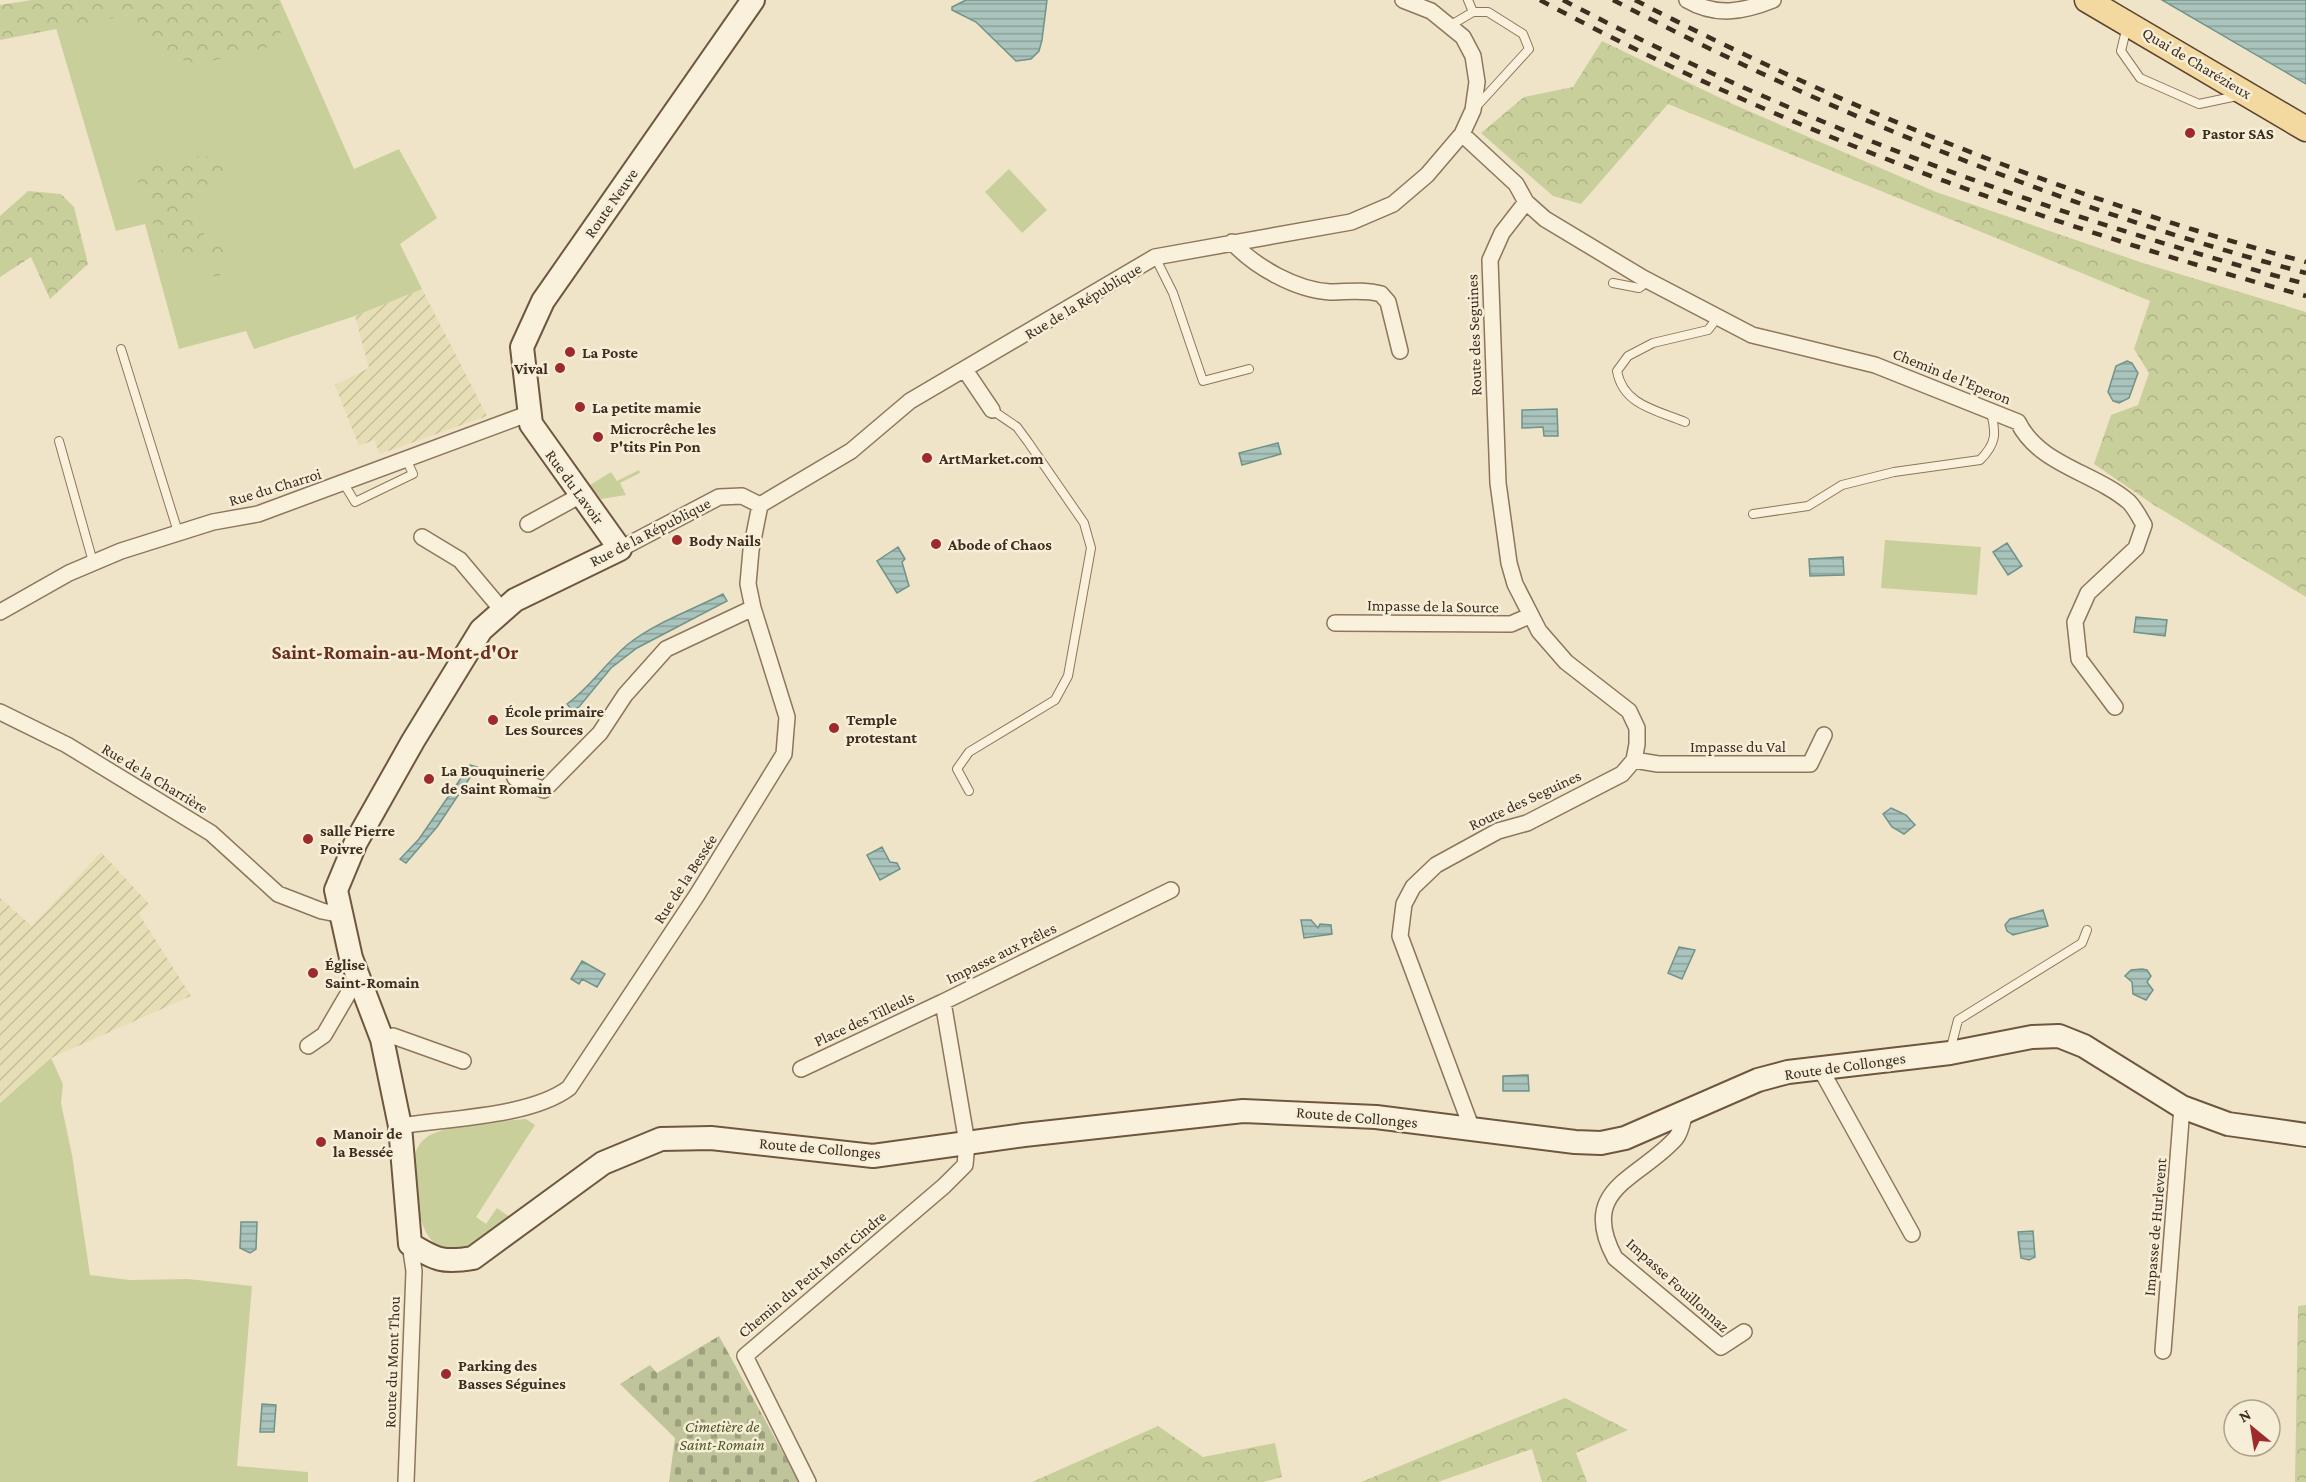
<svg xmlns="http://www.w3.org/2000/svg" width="2306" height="1482" font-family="'Crimson Pro',serif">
  <defs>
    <pattern id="farmland-furrows" width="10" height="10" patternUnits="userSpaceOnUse" patternTransform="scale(1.5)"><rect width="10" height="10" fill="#e6deb5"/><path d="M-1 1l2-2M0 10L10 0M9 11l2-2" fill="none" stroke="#c6bf9b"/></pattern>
    <pattern id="forest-crowns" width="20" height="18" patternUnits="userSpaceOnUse" patternTransform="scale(1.5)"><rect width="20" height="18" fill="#c9cf9b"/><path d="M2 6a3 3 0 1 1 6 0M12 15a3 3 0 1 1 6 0" fill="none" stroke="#aeb285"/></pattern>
    <pattern id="cemetery-stones" width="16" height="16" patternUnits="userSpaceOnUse" patternTransform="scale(1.5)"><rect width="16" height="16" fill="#bfc49a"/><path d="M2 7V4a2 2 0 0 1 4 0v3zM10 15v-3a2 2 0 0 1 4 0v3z" fill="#9ca07d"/></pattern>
    <pattern id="water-rules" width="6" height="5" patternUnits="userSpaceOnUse" patternTransform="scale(1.5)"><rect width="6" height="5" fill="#a9c4bc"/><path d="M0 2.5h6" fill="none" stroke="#8ba098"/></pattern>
  </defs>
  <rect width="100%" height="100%" fill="#f0e4c8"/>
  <path fill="url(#farmland-furrows)" d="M422 289 487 416 380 454 374 440 359 446 335 385 369 368 355 316Z
    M101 852 149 904 139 914 191 996 51 1058 0 1102V898L32 926Z"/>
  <path fill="#c9cf9b" d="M210 0H280L354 169 399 149 437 218 400 244 422 289 355 316 254 349 246 331 179 349 145 224 116 231 56 28Z
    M1009 169 1047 210 1022 233 985 192Z
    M639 470 640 473 620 483 626 495 601 499 590 485 611 472 617 481Z
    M1885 540 1981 547 1977 595 1881 588Z
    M51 1058 63 1084 61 1103 72 1155 90 1275 130 1280 188 1279 252 1286 237 1466 308 1472V1482H0V1103Z
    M526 1119 535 1125 476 1217 486 1224 497 1208 511 1218C497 1228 482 1246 465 1249 427 1257 419 1221 416 1193 414 1172 408 1151 427 1137 442 1125 505 1121 526 1119Z"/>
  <path fill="url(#forest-crowns)" d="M32 0H279L281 44 199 64 152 53 134 14 0 40V5Z
    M1602 41 1737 106 1936 192 2146 264 2306 312V597L2154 505 2094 464 2111 415 2138 405 2149 373 2134 349 2150 301 1668 104 1581 204 1553 196 1481 133 1524 97 1573 87Z
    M184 156 221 157 225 175C210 187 195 189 188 211L193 221 212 227 198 239 211 246 226 240 231 258 216 281 207 259 195 254 165 258 161 251 172 242 152 222 166 213V204L147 197 137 180 136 166Z
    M28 191 61 194 74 207 88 264 50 299 31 257 0 277V216Z
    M2306 1305V1482H2295L2298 1306Z
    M1565 1398 1628 1430 1576 1453 1587 1482H1542L1532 1449 1438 1482H1361Z
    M1158 1426 1203 1457 1275 1443 1282 1477 1263 1482H1032Z"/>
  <path fill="url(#cemetery-stones)" d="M719 1336 799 1482H669L675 1438 620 1384 650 1365 657 1373Z"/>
  <path fill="url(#water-rules)" stroke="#6f938a" stroke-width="1.5" d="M966 0H1047L1042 40 1039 51 1031 59 1016 61 976 22 952 10V7Z
    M2162 0H2306V84Z
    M2127 361 2132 363 2138 373 2129 398 2119 403 2113 401 2108 392 2116 366Z
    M1557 409 1558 436H1544L1543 427 1522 428V410Z
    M1278 443 1281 454 1242 465 1239 453Z
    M2007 543 2022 566 2008 575 1993 552Z
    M898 547 905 559 902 562 909 586 897 593 877 561Z
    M1843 557 1844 575 1810 576 1809 559Z
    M723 594 727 601 637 648 611 668 579 707 572 710 567 704C590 687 605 664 627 645 654 623 692 610 723 594Z
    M2136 617 2167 620 2165 636 2134 632Z
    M470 765 477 767 437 827 406 863 400 859 419 839Z
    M1891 808 1906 815 1915 825 1904 834 1892 827 1883 814Z
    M882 847 890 862 897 863 900 869 880 880 867 855Z
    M2043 910 2048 926 2013 935 2007 931 2005 925 2010 919Z
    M1301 920H1311L1318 928 1320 924 1331 925 1332 934 1304 938Z
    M1679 947 1695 950 1682 979 1668 973Z
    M582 961 605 974 597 987 582 979 579 984 571 979Z
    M2142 969 2147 970 2151 976 2147 982 2153 990 2146 1000 2133 994 2132 982 2125 976 2131 970Z
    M1528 1075 1529 1091H1503V1076Z
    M241 1222H257L256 1249 250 1253 240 1248Z
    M2033 1231 2035 1257 2029 1260 2021 1258 2018 1232Z
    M262 1404 276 1405 274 1432H260Z"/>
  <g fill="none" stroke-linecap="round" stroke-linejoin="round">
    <g stroke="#8d765c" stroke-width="10">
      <path id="service" d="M1468 0 1473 12
        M1451 25 1473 12H1488L1523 34 1529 49 1476 107
        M2127 26 2121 51 2140 78 2199 104 2237 96
        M1155 257 1173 293 1203 381 1249 369
        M1613 283 1639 288 1648 281
        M121 349 178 532
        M1685 422C1656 410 1623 405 1617 371L1628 356 1653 343 1708 330 1718 317
        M59 441 93 562
        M344 484 355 502 413 474 406 459
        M1753 514 1808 506 1842 485 1894 472 1980 460C1997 443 1996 433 1991 412
        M969 791 957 769 969 752 1055 700 1068 676 1091 548 1084 523 1028 442 1017 427 992 410
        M1950 1051 1958 1020 2082 943 2087 930"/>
    </g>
    <g stroke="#8d765c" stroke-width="18">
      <path id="minor" d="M1687 0C1716 17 1743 12 1773 0
        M1462 134 1516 184 1526 202 1545 219 1643 278 1752 335 1875 365 2018 422C2039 465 2094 472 2129 502 2135 508 2140 518 2144 525L2136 548 2088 593 2075 622 2079 659 2115 707
        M1232 242C1255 267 1296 290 1330 292 1347 292 1364 289 1381 294L1388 302 1400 351
        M965 370 992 410
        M760 505 851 451 910 401 1155 257 1351 222 1393 204 1427 175 1462 134 1473 110 1477 82 1473 56 1463 37 1431 11 1403 0
        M528 524 581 495
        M422 537 460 560 502 610
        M620 549 719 497 742 496 760 505
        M0 612 69 573 121 551 213 522 258 514 530 413
        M1335 623 1511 624 1529 616
        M0 712 67 745 211 833 278 894 322 911 342 915
        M1634 760 1658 764H1810L1824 735
        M515 778 544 790 600 733 625 695 666 649 753 608
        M382 1039 393 1036 463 1061
        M308 1046 324 1035 352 987 360 982
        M1820 1068 1912 1234
        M801 1069 943 1002
        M1685 1112C1683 1120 1681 1132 1676 1138 1640 1179 1577 1188 1615 1258L1721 1347 1744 1332
        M400 1126C449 1118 530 1117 569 1088L697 895 784 754 787 717 753 608 748 584 751 550 760 505
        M1472 1129 1400 936 1404 904 1413 887 1436 865 1498 831 1527 823 1622 774 1634 760 1637 744V728L1629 711 1566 662 1539 631 1515 584 1509 563 1498 483 1490 260 1502 233 1526 202
        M2163 1351 2182 1107
        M406 1482 414 1271 410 1244
        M808 1482 745 1356 944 1186 965 1165 967 1143 943 1002 1171 890"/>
    </g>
    <g stroke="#6f573f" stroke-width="26">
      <path id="secondary" d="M753 0 543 301 522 347 531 424 620 549 515 600 481 630 413 741 356 842 336 890 351 958 382 1039 400 1126 410 1244C436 1260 443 1263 473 1258L603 1163 661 1139 711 1138 873 1156 1024 1135 1243 1111 1376 1117 1575 1142 1601 1143 1625 1138 1758 1080 1788 1072 1950 1053 2032 1037 2059 1036 2084 1046 2182 1107 2228 1124 2306 1135"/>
    </g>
    <g stroke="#5b4430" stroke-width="27">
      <path id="primary" d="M2087 0 2306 129"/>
    </g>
    <use href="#service" stroke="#faf1dc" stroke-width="8"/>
    <use href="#minor" stroke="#faf1dc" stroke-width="15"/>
    <use href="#secondary" stroke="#faf1dc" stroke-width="22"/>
    <use href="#primary" stroke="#f3d9a0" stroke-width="24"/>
    <path stroke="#3d2e20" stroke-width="4.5" stroke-dasharray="10 10" stroke-linecap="butt" d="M1540 0C1781 130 2042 224 2306 296
      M1563 0C1799 124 2049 215 2306 284
      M1613 0C1834 115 2065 209 2306 273
      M1635 0C1849 111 2074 200 2306 262"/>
  </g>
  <g fill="#9e2a2b" stroke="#f7eed8" stroke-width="2">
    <circle cx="2190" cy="133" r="6"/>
    <circle cx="570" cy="352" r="6"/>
    <circle cx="560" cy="368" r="6"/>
    <circle cx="580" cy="407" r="6"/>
    <circle cx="598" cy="437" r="6"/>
    <circle cx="927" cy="458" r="6"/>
    <circle cx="677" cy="540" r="6"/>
    <circle cx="936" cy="544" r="6"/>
    <circle cx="493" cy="720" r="6"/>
    <circle cx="834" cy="728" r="6"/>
    <circle cx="429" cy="779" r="6"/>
    <circle cx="308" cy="839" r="6"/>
    <circle cx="313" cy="973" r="6"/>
    <circle cx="321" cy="1142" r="6"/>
    <circle cx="446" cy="1374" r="6"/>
  </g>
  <g text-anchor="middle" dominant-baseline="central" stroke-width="5" stroke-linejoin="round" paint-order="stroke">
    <g font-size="16" fill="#3d2e20" stroke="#f7eed8">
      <text transform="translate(2197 63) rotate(31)">Quai de Charézieux</text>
      <text transform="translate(611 203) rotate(-55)">Route Neuve</text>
      <text transform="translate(1083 301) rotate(-31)">Rue de la République</text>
      <text transform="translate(1474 335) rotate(-92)">Route des Seguines</text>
      <text transform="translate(1952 376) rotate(22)">Chemin de l'Eperon</text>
      <text transform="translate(275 487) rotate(-17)">Rue du Charroi</text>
      <text transform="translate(575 487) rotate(54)">Rue du Lavoir</text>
      <text transform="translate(650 532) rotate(-27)">Rue de la République</text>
      <text transform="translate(1433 606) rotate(1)">Impasse de la Source</text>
      <text x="1738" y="746">Impasse du Val</text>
      <text transform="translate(155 778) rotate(31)">Rue de la Charrière</text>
      <text transform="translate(1525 800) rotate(-25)">Route des Seguines</text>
      <text transform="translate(685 879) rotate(-57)">Rue de la Bessée</text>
      <text transform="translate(1001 953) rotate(-26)">Impasse aux Prêles</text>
      <text transform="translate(864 1019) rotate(-25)">Place des Tilleuls</text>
      <text transform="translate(1845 1066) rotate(-8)">Route de Collonges</text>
      <text transform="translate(1357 1117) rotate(5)">Route de Collonges</text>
      <text transform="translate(820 1148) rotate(5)">Route de Collonges</text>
      <text transform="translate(2155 1227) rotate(-85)">Impasse de Hurlevent</text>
      <text transform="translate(812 1274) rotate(-40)">Chemin du Petit Mont Cindre</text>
      <text transform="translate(1678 1285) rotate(42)">Impasse Fouillonnaz</text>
      <text transform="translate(392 1362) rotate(-88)">Route du Mont Thou</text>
    </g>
    <g font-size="16" font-weight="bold" fill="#3d2e20" stroke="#f7eed8" text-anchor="start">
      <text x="2202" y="133">Pastor SAS</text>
      <text x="582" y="352">La Poste</text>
      <text x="548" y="368" text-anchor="end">Vival</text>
      <text x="592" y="407">La petite mamie</text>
      <text x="610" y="428">Microcrêche les<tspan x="610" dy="18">P'tits Pin Pon</tspan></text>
      <text x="939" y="458">ArtMarket.com</text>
      <text x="689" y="540">Body Nails</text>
      <text x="948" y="544">Abode of Chaos</text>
      <text x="505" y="711">École primaire<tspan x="505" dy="18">Les Sources</tspan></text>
      <text x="846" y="719">Temple<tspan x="846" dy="18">protestant</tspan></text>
      <text x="441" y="770">La Bouquinerie<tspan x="441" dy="18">de Saint Romain</tspan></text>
      <text x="320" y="830">salle Pierre<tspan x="320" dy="18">Poivre</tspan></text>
      <text x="325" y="964">Église<tspan x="325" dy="18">Saint-Romain</tspan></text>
      <text x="333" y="1133">Manoir de<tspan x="333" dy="18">la Bessée</tspan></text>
      <text x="458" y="1365">Parking des<tspan x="458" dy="18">Basses Séguines</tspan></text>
    </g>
    <g font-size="16" font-style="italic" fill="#4d5a26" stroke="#f7eed8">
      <text x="722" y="1426">Cimetière de<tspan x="722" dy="18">Saint-Romain</tspan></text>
    </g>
    <g font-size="20" font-weight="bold" fill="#6b2e1e" stroke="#f7eed8">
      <text x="395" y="652">Saint-Romain-au-Mont-d'Or</text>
    </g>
  </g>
  <g transform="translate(2252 1428) rotate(330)"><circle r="28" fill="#f7eed8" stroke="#ada18e" stroke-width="1.5"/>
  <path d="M0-4.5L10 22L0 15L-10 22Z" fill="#9e2a2b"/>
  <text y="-9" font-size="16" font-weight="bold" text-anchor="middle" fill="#3d2e20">N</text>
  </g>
</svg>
